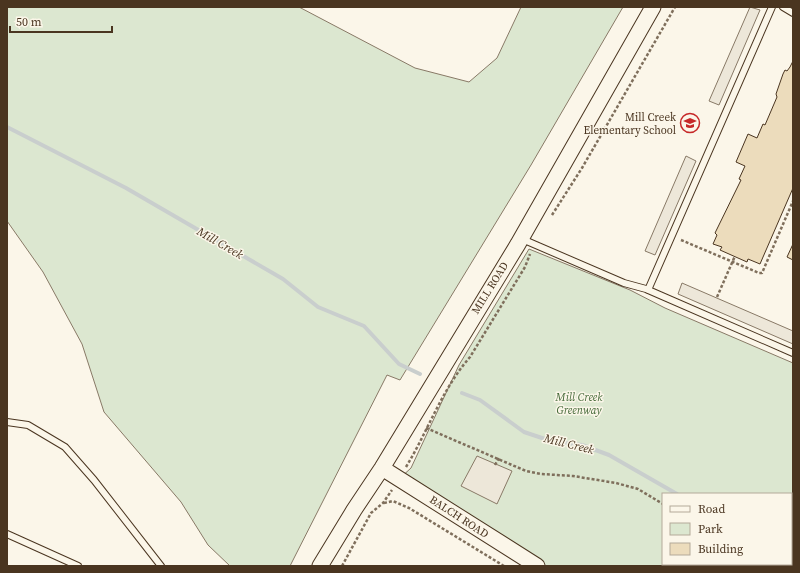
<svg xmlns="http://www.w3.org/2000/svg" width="800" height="573" font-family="'Source Serif 4',serif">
  <rect width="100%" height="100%" fill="#fbf6e9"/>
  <path fill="#dce7d0" stroke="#887966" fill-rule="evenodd" d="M7 7H299L415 68 469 82 497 58 521 7H623L531 165 400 380 387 375 290 566H230L208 545 181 502 104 412 82 344 43 272 7 221Z
    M529 249 630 290 665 308 793 363V566H537L399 479 411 468 459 365ZM663 494H791V564H663Z"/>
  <path fill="#ede7d9" stroke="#887966" d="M750 7 760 10 719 105 709 101Z
    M686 156 696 161 655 255 645 251Z
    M682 283 793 331V344L678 294Z
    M477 456 512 471 497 504 461 486Z"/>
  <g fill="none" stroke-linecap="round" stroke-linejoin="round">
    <path stroke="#c9cecd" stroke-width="4" d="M7 127 126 188 283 279 318 307 364 326 399 364 420 374
      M462 393 480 400 524 432 551 441 582 445 609 455 677 494
      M791 535 793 536"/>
  </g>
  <path fill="#ecdcbc" stroke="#4a3520" d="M793 61V188L760 264 748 259 747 262 720 250 722 247 713 244 717 235 715 233 741 180 739 179 745 166 736 162 748 134 757 138 763 124 765 125 777 97 776 94 783 74 785 70 787 71 790 67Z
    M793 244V260L787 257Z"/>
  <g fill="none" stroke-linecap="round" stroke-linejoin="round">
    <g stroke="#4a3520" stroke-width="8">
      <path id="service" d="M783 7 793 13
        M522 239 624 283 646 289 793 353
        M648 290 772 7
        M7 422 28 425 65 447 94 480 161 566
        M7 534 78 566"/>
    </g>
    <g stroke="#4a3520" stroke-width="17">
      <path id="tertiary" d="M382 468 537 566
        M320 566 354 510 382 468 518 244 653 7"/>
    </g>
    <path stroke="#7f6f5c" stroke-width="2.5" stroke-dasharray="3 2" stroke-linecap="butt" d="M552 215 582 168 675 7
      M681 240 759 273H762L793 201
      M717 297 735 256
      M426 428 526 471 541 474 573 476 616 483 638 489 663 504
      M495 465 499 458
      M406 467C428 431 442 389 470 357L525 267 530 254
      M384 503 393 501 409 508 504 566
      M791 549H793
      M342 566 371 513 383 503 392 490"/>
    <use href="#service" stroke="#fbf6e9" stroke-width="6"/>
    <use href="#tertiary" stroke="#fbf6e9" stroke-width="15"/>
  </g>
  <defs>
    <g id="school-ring" transform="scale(1)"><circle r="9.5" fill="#fbf6e9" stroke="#c62828" stroke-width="1.5"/><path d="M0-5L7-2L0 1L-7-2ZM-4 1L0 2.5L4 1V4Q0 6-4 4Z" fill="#c62828"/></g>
  </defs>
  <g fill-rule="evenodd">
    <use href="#school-ring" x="690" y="123"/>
  </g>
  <g text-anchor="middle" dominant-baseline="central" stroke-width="3" stroke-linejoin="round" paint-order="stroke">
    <g font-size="11" fill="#4a3520" stroke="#fbf6e9" text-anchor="end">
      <text x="676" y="117">Mill Creek<tspan x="676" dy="13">Elementary School</tspan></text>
    </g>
    <g font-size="11" fill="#4a3520" stroke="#fbf6e9">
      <text transform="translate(490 288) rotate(-58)">MILL ROAD</text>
      <text transform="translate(459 517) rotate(33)">BALCH ROAD</text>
    </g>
    <g font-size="11" font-style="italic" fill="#436837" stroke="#fbf6e9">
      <text x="579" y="397">Mill Creek<tspan x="579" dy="13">Greenway</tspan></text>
    </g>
    <g font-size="12" font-style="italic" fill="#4a3520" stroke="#fbf6e9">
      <text transform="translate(220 243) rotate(30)">Mill Creek</text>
      <text transform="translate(569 444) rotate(14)">Mill Creek</text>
    </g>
  </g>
  <rect width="800" height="573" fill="none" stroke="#4a3520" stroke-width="16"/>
  <rect x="662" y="493" width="130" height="72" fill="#fbf6e9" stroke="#b4a999"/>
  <rect x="670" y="506" width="20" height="6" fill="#fbf6e9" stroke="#b4a999"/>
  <text x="698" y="513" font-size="12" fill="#4a3520">Road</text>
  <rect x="670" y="523" width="20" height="12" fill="#dce7d0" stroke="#b4a999"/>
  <text x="698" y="533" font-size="12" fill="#4a3520">Park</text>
  <rect x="670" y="543" width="20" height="12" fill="#ecdcbc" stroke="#b4a999"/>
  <text x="698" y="553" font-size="12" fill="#4a3520">Building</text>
  <path d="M10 26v6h102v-6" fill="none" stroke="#4a3520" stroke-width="2"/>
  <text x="16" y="26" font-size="12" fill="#4a3520" stroke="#fbf6e9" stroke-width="3" paint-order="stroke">50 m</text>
</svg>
